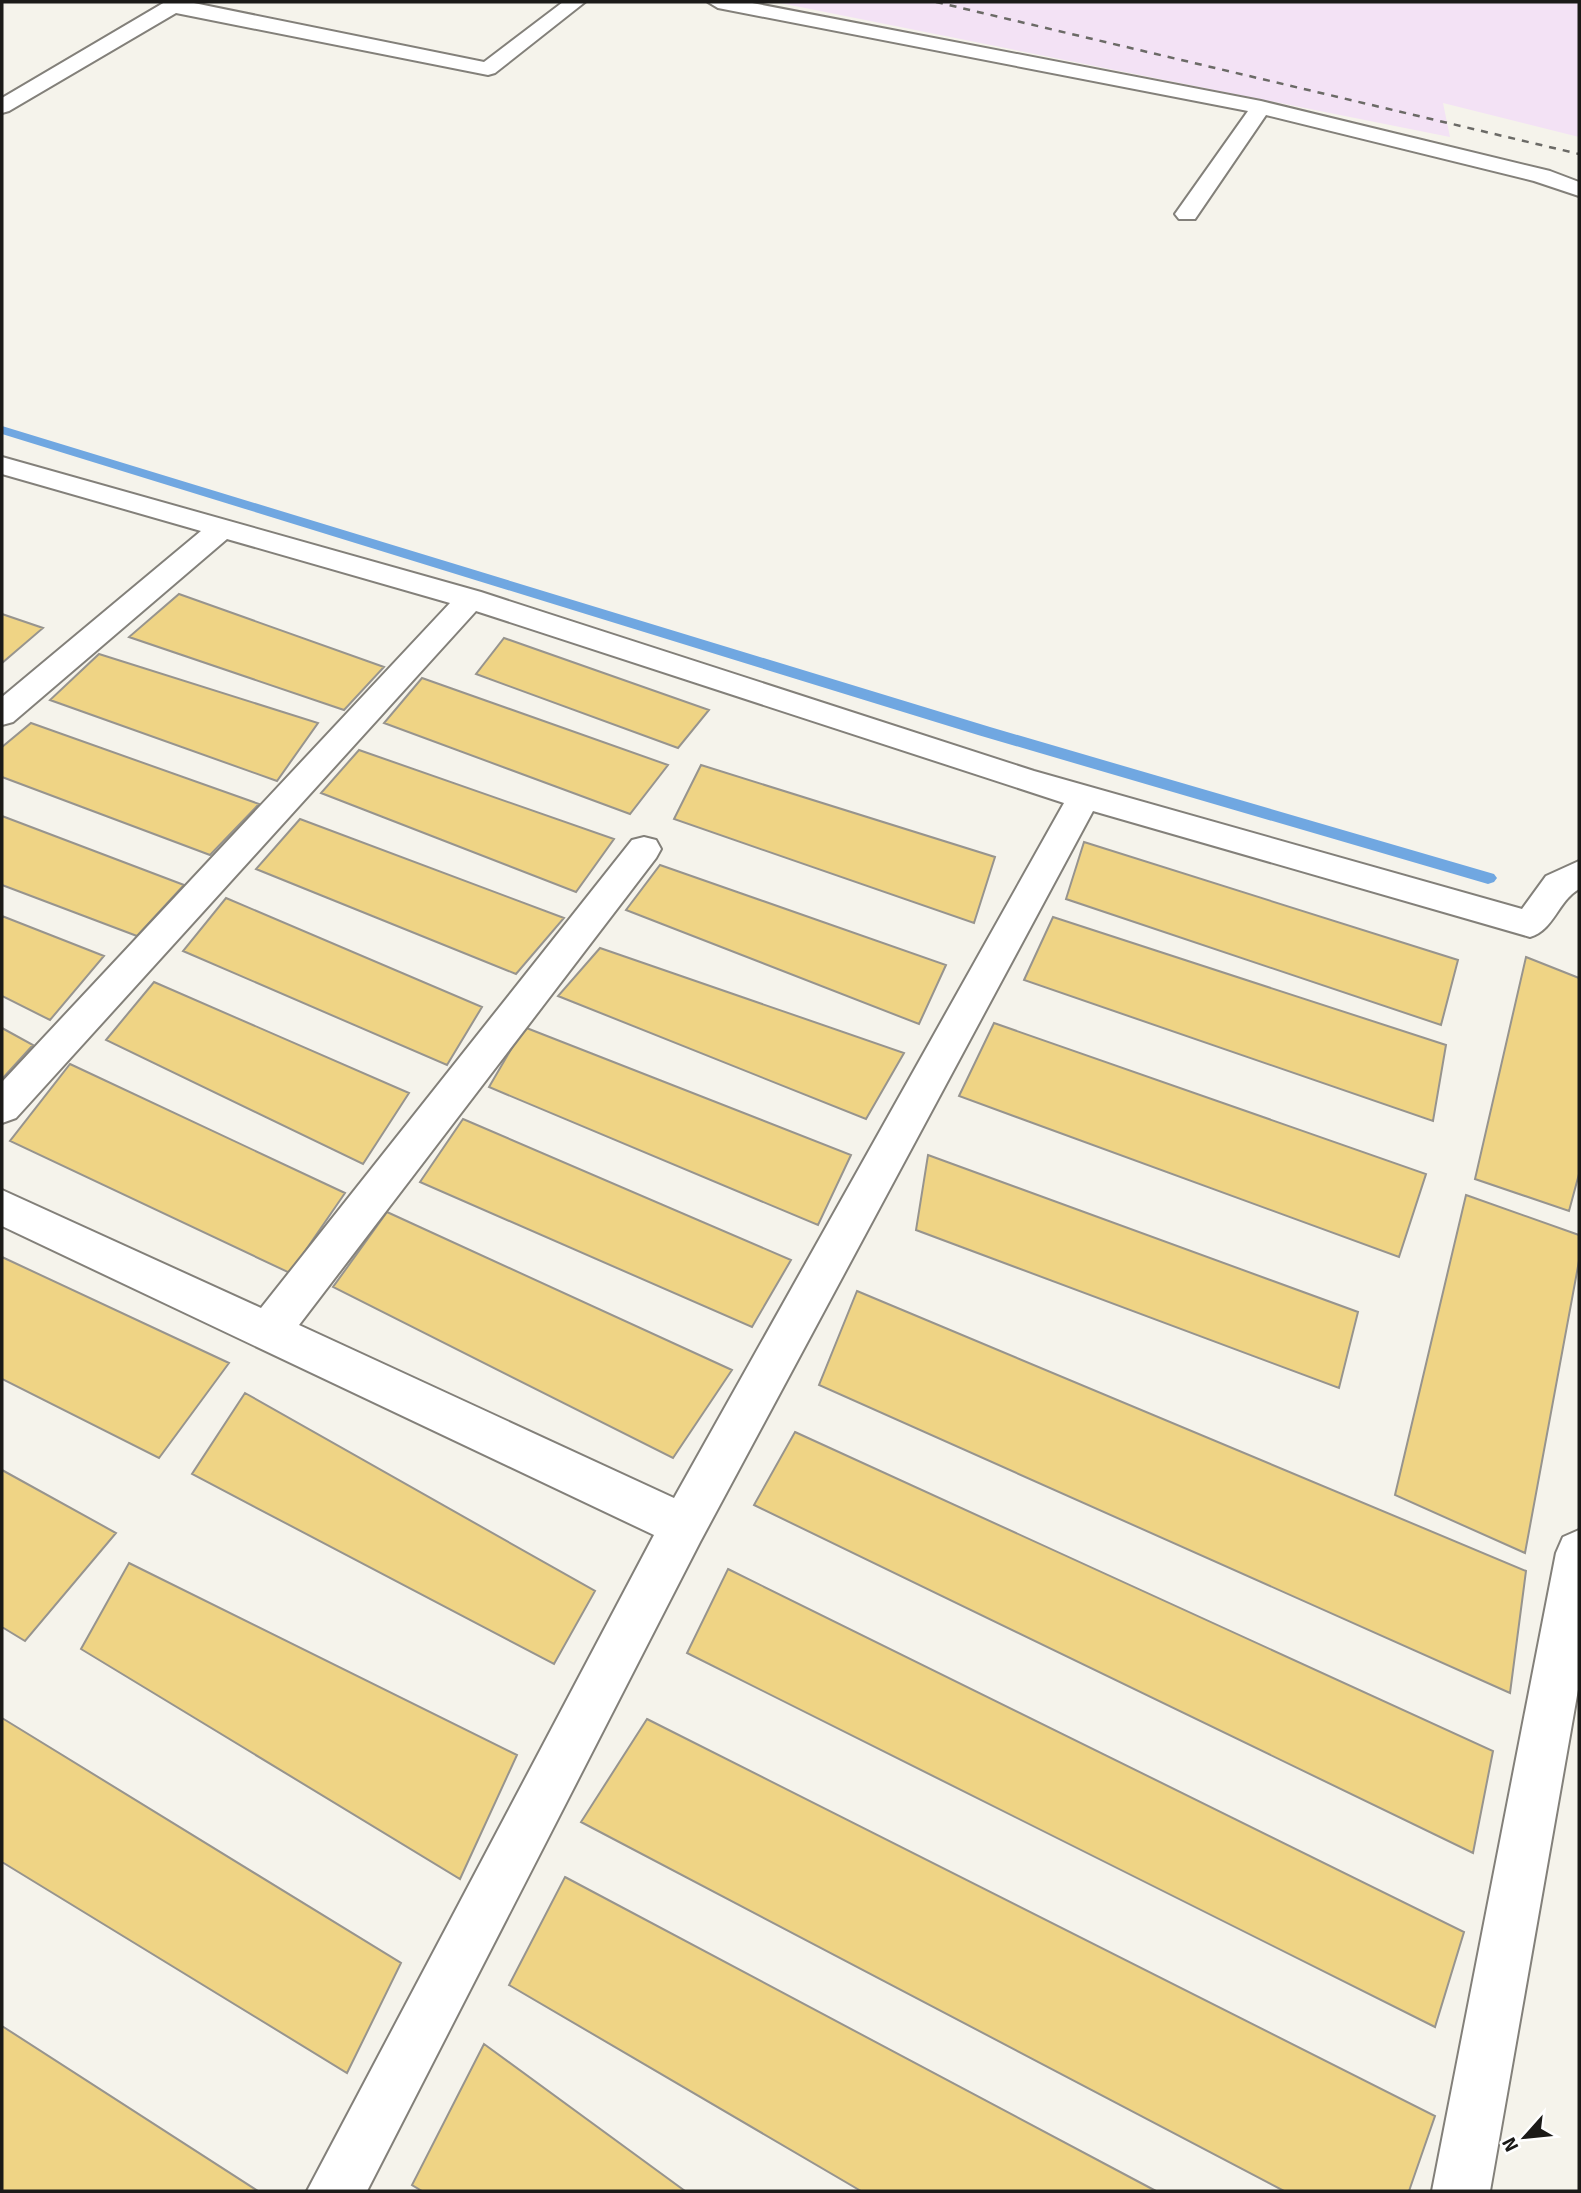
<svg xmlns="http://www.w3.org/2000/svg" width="1581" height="2193" font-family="Signika,sans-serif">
  <rect width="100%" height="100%" fill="#f5f3eb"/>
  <path fill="#f3e2f5" d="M775 2H1579V137L1443 103 1450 137Z"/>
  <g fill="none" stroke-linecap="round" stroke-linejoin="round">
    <path fill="#70a7e1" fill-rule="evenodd" d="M2 426 990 727 1494 874 1497 878 1494 882 1488 884 978 735 2 434Z"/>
  </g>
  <path fill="#efd485" stroke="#97948e" stroke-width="2" d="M179 594 384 667 344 710 129 637Z
    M2 614 43 628 2 663Z
    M504 638 709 710 678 748 476 674Z
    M99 654 318 723 277 781 50 700Z
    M422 678 668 765 630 814 384 723Z
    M31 723 259 804 210 855 2 777V747Z
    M359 750 614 839 576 892 321 793Z
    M701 765 995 857 974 923 674 819Z
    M2 816 184 885 137 936 2 885Z
    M300 819 564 918 516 974 256 869Z
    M1084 842 1458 960 1441 1025 1066 899Z
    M660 865 946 965 919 1024 626 910Z
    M226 898 482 1007 447 1065 183 951Z
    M2 916 104 956 50 1020 2 996Z
    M1053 917 1446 1045 1433 1121 1024 980Z
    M600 948 904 1053 866 1119 558 996Z
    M1526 957 1579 978V1174L1569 1211 1475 1179Z
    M154 982 409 1093 363 1164 106 1040Z
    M994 1023 1426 1174 1399 1257 959 1096Z
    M524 1027 851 1155 818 1225 489 1087Z
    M2 1028 33 1045 2 1079Z
    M70 1064 345 1193 290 1273 10 1141Z
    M463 1119 791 1260 752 1327 420 1182Z
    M928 1155 1358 1312 1339 1388 916 1230Z
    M1466 1195 1579 1235V1261L1525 1553 1395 1495Z
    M387 1212 732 1370 673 1458 333 1287Z
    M2 1257 229 1363 159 1458 2 1379Z
    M857 1291 1526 1571 1510 1693 819 1385Z
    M245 1393 595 1591 554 1664 192 1474Z
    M795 1432 1493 1751 1473 1853 754 1505Z
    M2 1470 116 1533 25 1641 2 1627Z
    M129 1563 517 1755 460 1879 81 1649Z
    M728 1569 1464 1932 1435 2027 687 1653Z
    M2 1718 401 1963 347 2073 2 1862Z
    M647 1719 1435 2116 1409 2191H1284L581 1822Z
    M565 1877 1156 2191H861L509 1985Z
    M2 2026 258 2191H2Z
    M484 2044 685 2191H422L412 2185Z"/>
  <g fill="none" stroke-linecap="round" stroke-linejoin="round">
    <g stroke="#83807a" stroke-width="4">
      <path id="minor" d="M165 2H189L484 62 563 2H585L495 73 488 75 176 13 9 111 2 113V98Z
        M708 2H747L1261 101 1550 171 1579 182V196L1534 181 1266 115 1195 219H1179L1175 214 1248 111 718 8Z
        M2 457 481 592 1034 771 1522 909 1546 876 1579 861V889C1558 901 1554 930 1530 937L1093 811 700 1542 367 2191H307L654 1535 2 1226V1190L261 1308 632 840 644 837 656 840 661 849 656 858 299 1325 674 1498 1064 803 476 611 16 1118 2 1123V1082L450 603 227 539 13 722 2 725V697L201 531 2 474Z
        M1579 1530V1684L1490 2191H1432L1556 1553 1563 1537Z"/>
    </g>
    <use href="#minor" fill="#fff" fill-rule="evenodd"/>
    <path stroke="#6b6a66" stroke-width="2.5" stroke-dasharray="7 7" stroke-linecap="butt" d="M936 2 1579 154"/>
  </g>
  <rect width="1581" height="2193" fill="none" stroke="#1b1a18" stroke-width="7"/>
  <g transform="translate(1525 2137) rotate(243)" stroke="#ffffff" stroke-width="5" paint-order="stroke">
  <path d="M0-5L12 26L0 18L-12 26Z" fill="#1b1a18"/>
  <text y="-10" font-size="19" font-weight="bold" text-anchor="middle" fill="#1b1a18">N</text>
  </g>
</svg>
